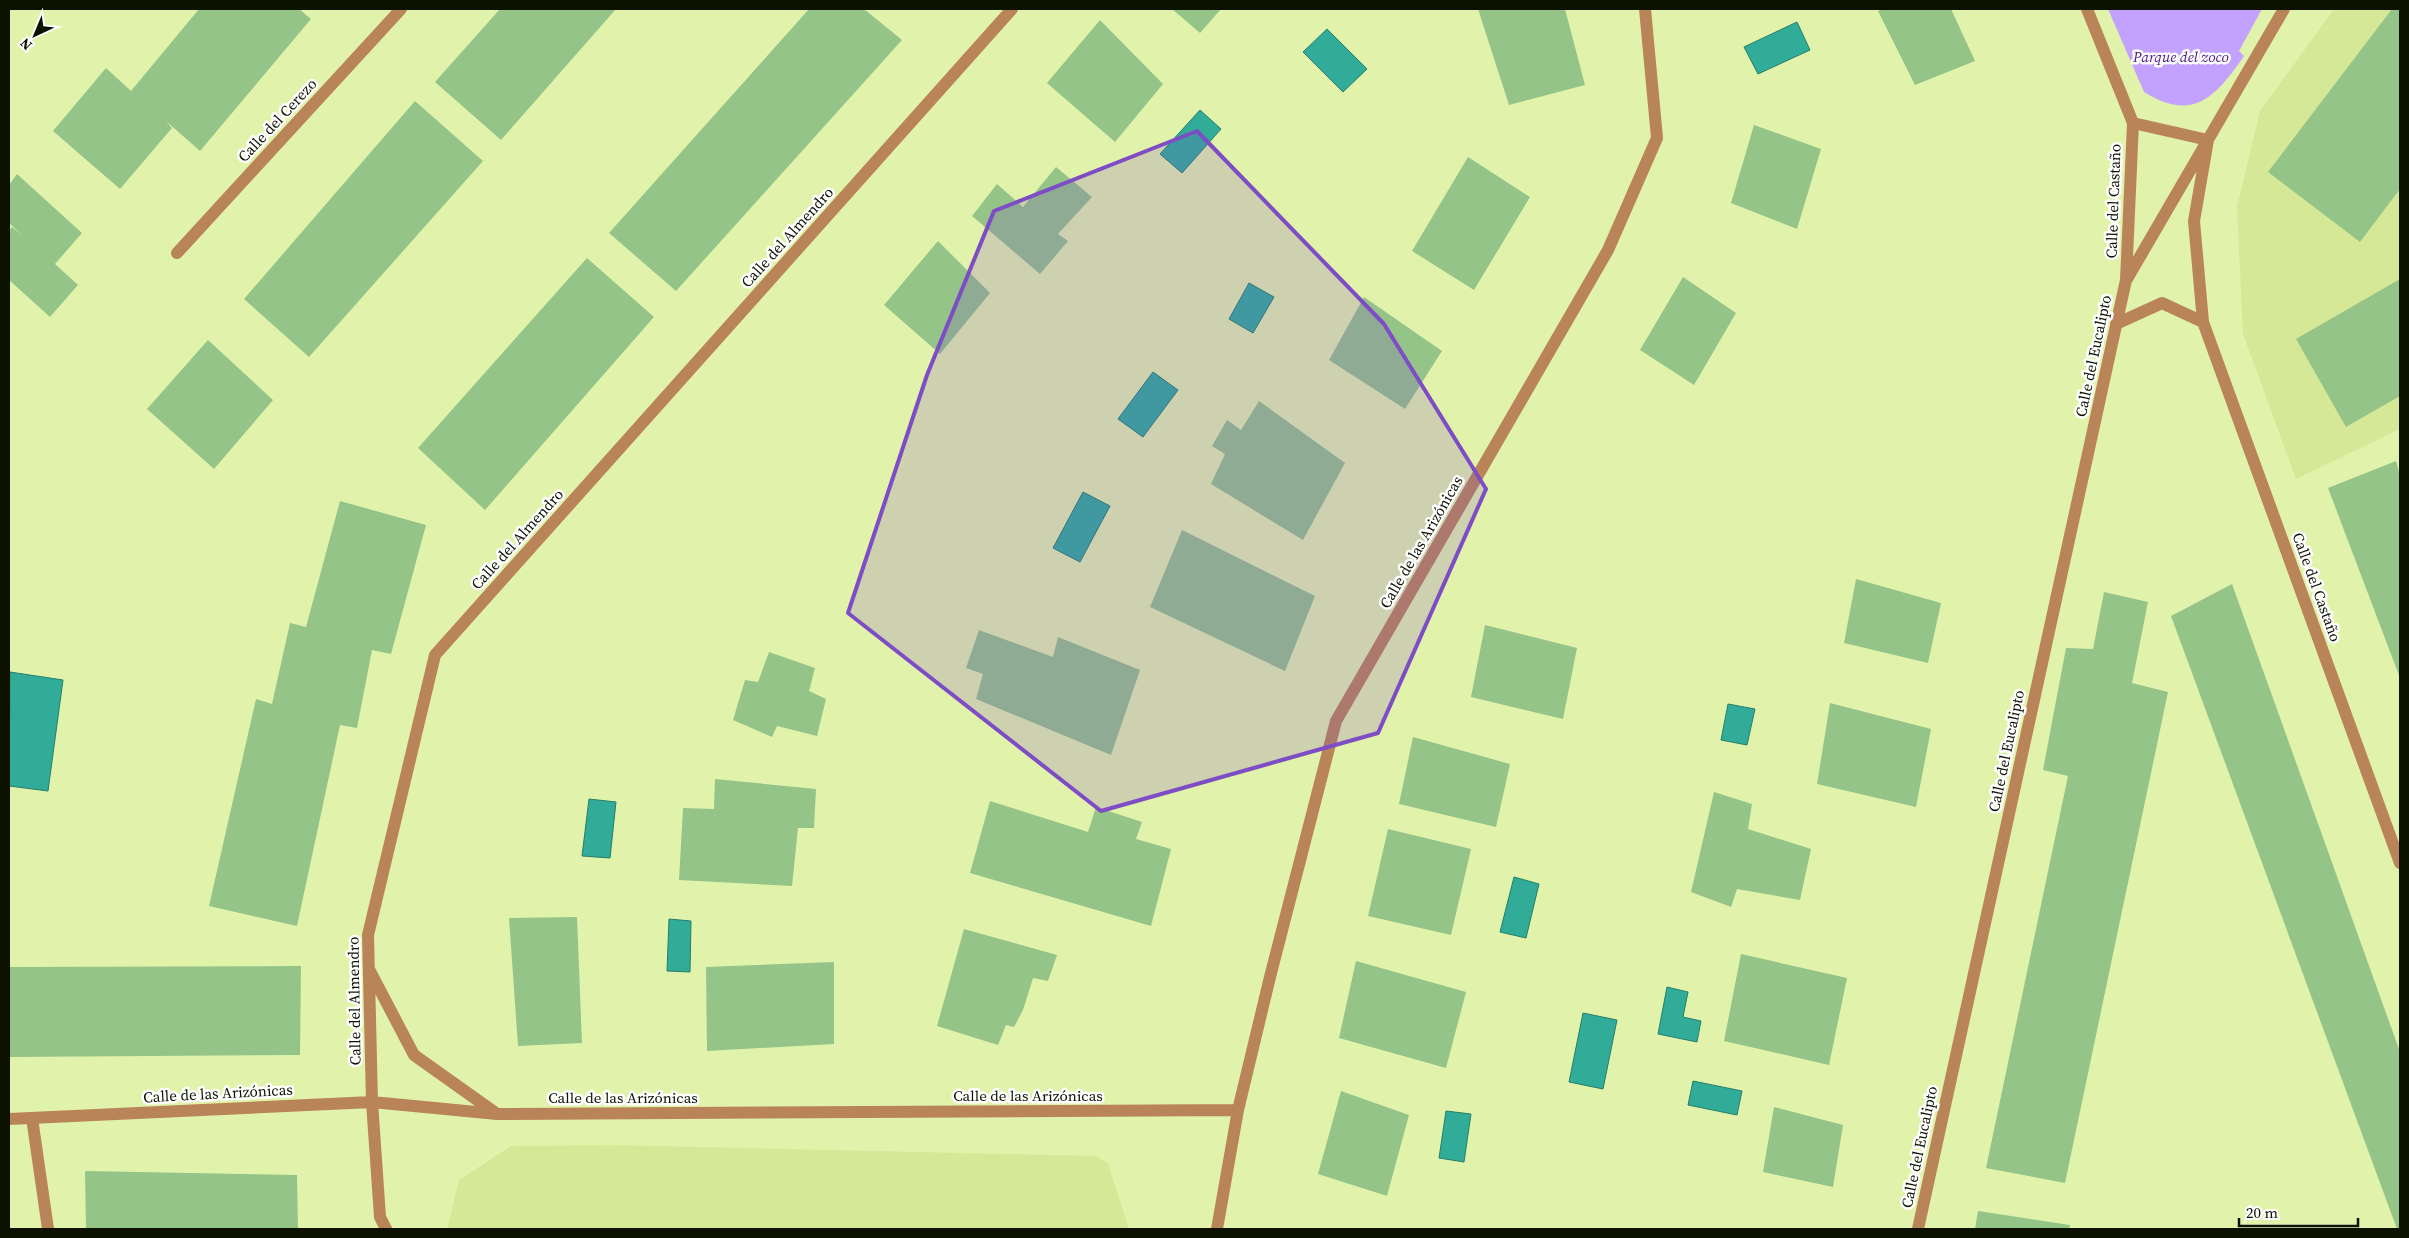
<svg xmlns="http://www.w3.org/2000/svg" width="2409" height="1238" font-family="'Source Serif 4',serif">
  <rect width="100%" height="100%" fill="#e1f3aa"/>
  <path fill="#d5e897" d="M2334 9H2400V429L2296 479 2243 334 2237 207 2260 111Z
    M613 1145 1096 1156 1108 1164 1129 1229H447L459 1180 511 1146Z"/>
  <path fill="#c2a2fe" d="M2108 9H2262L2239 51 2244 56C2216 96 2194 123 2144 92Z"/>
  <path fill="#31ac98" stroke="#267e6a" d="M1797 22 1810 50 1758 74 1744 47Z
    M1327 29 1367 69 1343 92 1303 52Z
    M1200 110 1221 129 1182 173 1160 154Z
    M1249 283 1274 297 1253 333 1229 319Z
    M1153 372 1178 390 1143 437 1118 419Z
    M1083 492 1110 506 1080 562 1053 548Z
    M10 672 63 680 48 791 9 786Z
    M1728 704 1755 709 1747 745 1721 740Z
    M589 799 616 802 610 858 582 856Z
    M1514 877 1539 884 1526 938 1500 932Z
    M669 919 691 921 690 972 667 971Z
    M1667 987 1688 992 1683 1017 1701 1021 1697 1042 1658 1034Z
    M1583 1013 1617 1020 1603 1089 1569 1082Z
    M1693 1081 1742 1091 1737 1115 1688 1105Z
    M1446 1111 1471 1114 1464 1162 1439 1158Z"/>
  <path fill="#95c489" d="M199 9H299L311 19 200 151 166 121 172 128 120 189 53 131 106 68 131 91Z
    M500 9H616L501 140 435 82Z
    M809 9H864L902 40 676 291 609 233Z
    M1172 9H1221L1200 33Z
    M1478 9H1565L1585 85 1509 105Z
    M1883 9H1951L1975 61 1915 85 1878 11Z
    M2392 9H2400V189L2360 242 2268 172Z
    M1100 20 1163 84 1115 142 1047 83Z
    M415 101 483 161 309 357 244 299Z
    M1754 125 1821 149 1797 229 1731 203Z
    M1468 157 1530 197 1474 290 1412 251Z
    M1056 167 1092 197 1058 234 1068 241 1040 274 972 216 997 184 1023 207Z
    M17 174 82 233 55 264 78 285 50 317 9 280V230L12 227 23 236 9 223V185Z
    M938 241 990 293 940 354 884 305Z
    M587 258 654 317 485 510 418 448Z
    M1683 277 1736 313 1694 385 1640 350Z
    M2400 279V396L2346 427 2296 339Z
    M1364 297 1442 351 1405 409 1329 360Z
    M208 340 273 400 214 469 147 409Z
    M1259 401 1345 463 1303 540 1211 484 1225 454 1212 446 1227 420 1241 430Z
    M2396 461 2400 475V678L2328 488Z
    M340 501 426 525 391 654 372 650 357 728 340 725 297 926 209 906 256 699 272 704 290 623 306 627Z
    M1182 530 1315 596 1285 671 1150 607Z
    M1856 579 1941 603 1928 663 1844 643Z
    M2232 584 2400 1052V1229H2397L2171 616Z
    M2104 592 2148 602 2132 683 2168 692 2065 1183 1986 1168 2068 776 2043 770 2066 648 2093 649Z
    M1485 625 1577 648 1563 719 1471 697Z
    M979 630 1053 657 1058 637 1140 670 1111 755 976 699 983 674 966 668Z
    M769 652 815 668 809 691 826 699 817 736 777 726 772 737 733 720 745 680 758 682Z
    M1830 703 1931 729 1916 807 1817 784Z
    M1413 737 1510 764 1496 827 1399 804Z
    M715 779 816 789 814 828H798L792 886 679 880 683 808 714 809Z
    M1714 792 1752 804 1748 829 1811 849 1800 900 1737 889 1731 907 1691 892Z
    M990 801 1088 832 1096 807 1142 822 1136 839 1171 849 1151 926 970 873Z
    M1388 829 1471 849 1451 935 1368 916Z
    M577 917 582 1043 518 1046 509 918Z
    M964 929 1057 955 1048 981 1033 978 1023 1010 1014 1027 1006 1025 998 1045 937 1026Z
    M1741 954 1847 978 1829 1065 1724 1041Z
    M1356 961 1466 992 1446 1068 1339 1038Z
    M834 962V1044L707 1051 706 967Z
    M301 966 300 1055 9 1057 10 967Z
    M1341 1091 1409 1115 1387 1196 1318 1174Z
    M1774 1107 1843 1125 1833 1187 1763 1172Z
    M85 1171 297 1175 298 1229H86Z
    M1978 1211 2070 1225 2069 1229H1975Z"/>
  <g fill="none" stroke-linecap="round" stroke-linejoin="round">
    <path stroke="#ba8459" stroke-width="12" d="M2133 123 2208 140
      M2208 140 2194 221 2203 322 2400 863
      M177 253 401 9
      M2127 279 2284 9
      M2116 324 2162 303 2203 322
      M370 971 414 1055 497 1114
      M32 1118 48 1229
      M9 1119 372 1102 497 1114 1238 1110
      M386 1229 380 1217 372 1102 368 935 435 655 1012 9
      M1217 1229 1238 1110 1270 977 1336 721 1608 250 1657 138 1645 9
      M1918 1229 2126 280 2133 123 2087 9"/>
  </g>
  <path fill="#7e4dc5" fill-opacity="0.2" stroke="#7e4dc5" stroke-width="4" stroke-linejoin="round" d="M1197 131 1384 324 1486 489 1378 733 1101 811 848 613 927 375 994 211Z"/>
  <g text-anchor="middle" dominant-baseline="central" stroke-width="5" stroke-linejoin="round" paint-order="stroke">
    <g font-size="15" font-style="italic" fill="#4e1987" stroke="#fff">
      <text x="2181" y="56">Parque del zoco</text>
    </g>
    <g font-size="15" fill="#0d1200" stroke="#fff">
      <text transform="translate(277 120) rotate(-47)">Calle del Cerezo</text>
      <text transform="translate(2113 201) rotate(-88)">Calle del Castaño</text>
      <text transform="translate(787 237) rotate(-48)">Calle del Almendro</text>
      <text transform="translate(2093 356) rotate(-78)">Calle del Eucalipto</text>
      <text transform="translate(517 539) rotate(-48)">Calle del Almendro</text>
      <text transform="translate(1421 542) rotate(-60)">Calle de las Arizónicas</text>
      <text transform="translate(2317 587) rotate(70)">Calle del Castaño</text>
      <text transform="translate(2006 751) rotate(-78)">Calle del Eucalipto</text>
      <text transform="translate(354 1001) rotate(-91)">Calle del Almendro</text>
      <text transform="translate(218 1093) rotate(-3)">Calle de las Arizónicas</text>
      <text x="1028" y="1095">Calle de las Arizónicas</text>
      <text x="623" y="1097">Calle de las Arizónicas</text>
      <text transform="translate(1919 1147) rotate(-78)">Calle del Eucalipto</text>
    </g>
  </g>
  <rect width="2409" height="1238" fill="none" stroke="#0d1200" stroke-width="20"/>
  <g transform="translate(35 35) rotate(224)" stroke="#ffffff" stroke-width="4" paint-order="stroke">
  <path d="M0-4L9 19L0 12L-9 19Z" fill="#0d1200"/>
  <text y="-8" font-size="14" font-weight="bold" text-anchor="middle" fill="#0d1200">N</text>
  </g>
  <path d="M2239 1218v8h119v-8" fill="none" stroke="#0d1200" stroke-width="2.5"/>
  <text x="2246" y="1218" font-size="15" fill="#0d1200" stroke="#ffffff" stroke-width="4" paint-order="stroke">20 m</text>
</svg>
